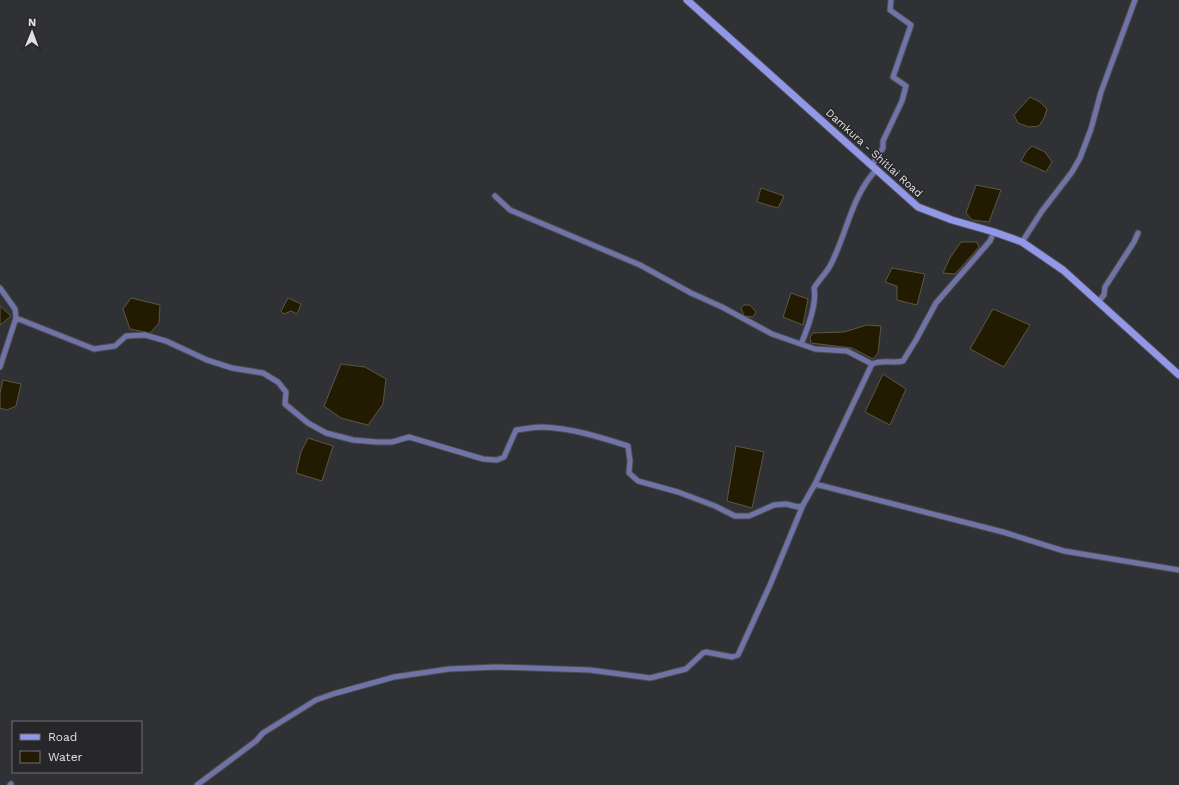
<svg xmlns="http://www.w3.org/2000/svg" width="1179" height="785" font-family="'Work Sans',sans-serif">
  <rect width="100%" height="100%" fill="#303134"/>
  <path fill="#231b01" stroke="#5c5644" d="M1030 97 1040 102 1047 109 1044 118 1039 126 1029 127 1018 123 1014 115Z
    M1032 146 1045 152 1052 162 1046 172 1021 161 1026 152Z
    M976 185 1001 190 989 222 972 220 966 213Z
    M761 188 784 196 778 208 757 202Z
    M961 242H977L979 247 955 274 943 273 950 258Z
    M892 268 925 274 917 305 897 300V286L885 282Z
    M791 293 808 299 803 325 783 317Z
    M131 298 160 305 159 323 150 333 130 329 123 309Z
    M288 298 301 304 297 314 291 311 284 314 281 311Z
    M744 305H750L756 312 753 317 744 316 741 308Z
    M0 306 11 316 0 325Z
    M993 309 1030 325 1004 367 970 349Z
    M867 325 881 326 878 353 873 359 852 348 811 343 810 337 813 333 844 332Z
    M341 364 365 367 386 379 383 404 368 425 341 418 324 406Z
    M883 374 906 389 890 425 865 412Z
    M3 380 21 384 16 406 7 410 0 408V393Z
    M308 438 333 446 322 481 296 473 301 452Z
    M736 446 764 452 752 508 727 501Z"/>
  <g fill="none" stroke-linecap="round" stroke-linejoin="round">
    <g stroke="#4c4d50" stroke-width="7">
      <path id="street" d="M872 165 883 148V141L902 101 906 86 893 77 911 25 890 10 891 0
        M495 196 510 210 640 265 691 293 722 307 772 334 815 349 847 351 872 364
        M1022 242 1042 211 1072 172 1080 158 1091 129 1101 92 1135 0
        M0 288 15 309 16 318 0 367
        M1098 302 1104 295 1105 287 1134 242 1138 233
        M16 318 94 349 115 346 126 336 145 335 166 341 207 360 232 368 263 373 278 382 286 392 285 404 308 423 326 433 353 440 377 442H392L409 437 483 459 497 460 504 457 516 430C525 429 533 427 542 427 571 428 600 437 628 446L630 461 629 473 638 481 678 492 715 506 735 516H749L774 505 786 504 798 507 803 505 815 484 872 364C883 359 891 364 903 361L916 340 936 303 990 241 994 232
        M801 344C807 330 817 303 814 288 819 280 826 273 830 266 847 234 851 196 877 169
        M815 484 1003 532 1064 551 1179 570
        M10 785 11 784
        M197 785 256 741 263 733 316 700 333 694 394 677 449 669 497 667 590 670 650 678 686 669 703 653 706 652 732 657 738 655 770 585 803 505"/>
    </g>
    <g stroke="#4c4d50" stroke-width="9">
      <path id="secondary" d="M687 0 918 207 952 220 994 232 1022 242 1063 270 1179 375"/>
    </g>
    <use href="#street" stroke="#6f73a5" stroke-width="5"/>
    <use href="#secondary" stroke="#9297e7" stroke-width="7"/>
  </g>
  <g text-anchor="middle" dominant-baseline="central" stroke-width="3" stroke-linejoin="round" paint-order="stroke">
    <g font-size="11" fill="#e0e0e2" stroke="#27272a">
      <text transform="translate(874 153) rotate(42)">Damkura - Shitlai Road</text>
    </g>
  </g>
  <rect x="12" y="721" width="130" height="52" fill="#27272a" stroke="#717174"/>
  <rect x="20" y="734" width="20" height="6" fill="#9297e7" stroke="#717174"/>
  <text x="48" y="741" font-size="12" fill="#e0e0e2">Road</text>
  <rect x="20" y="751" width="20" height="12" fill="#231b01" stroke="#717174"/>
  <text x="48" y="761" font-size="12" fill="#e0e0e2">Water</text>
  <g transform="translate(32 32) rotate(1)" stroke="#27272a" stroke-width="3" paint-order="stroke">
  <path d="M0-3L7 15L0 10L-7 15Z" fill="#e0e0e2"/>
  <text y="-6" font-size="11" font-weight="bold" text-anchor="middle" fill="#e0e0e2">N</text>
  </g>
</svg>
